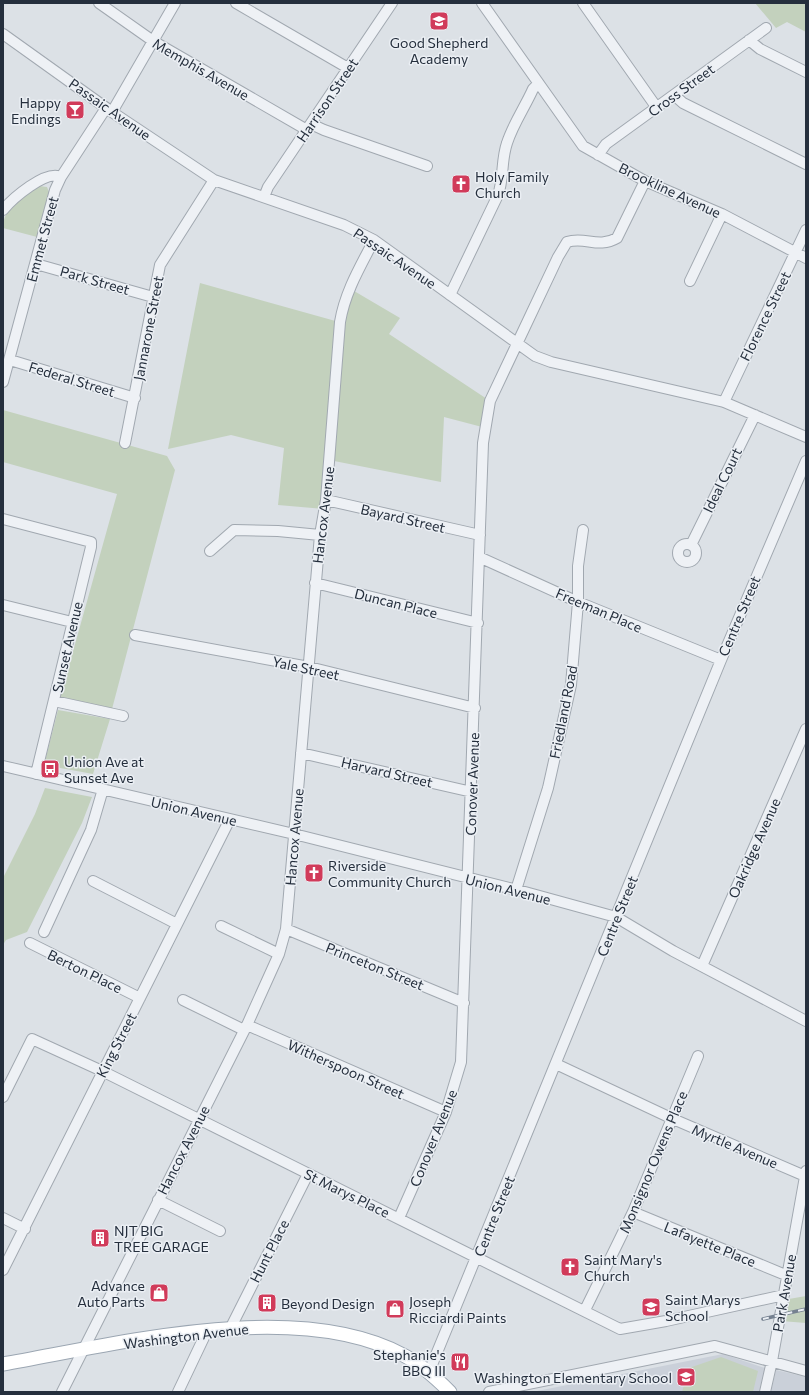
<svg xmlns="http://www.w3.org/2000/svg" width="809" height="1395" font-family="Commissioner,sans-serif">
  <rect width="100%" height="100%" fill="#dce1e6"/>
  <path fill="#cad0d9" d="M723 1354 765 1368 759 1392H532Z
    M776 1370 806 1377V1392H771Z"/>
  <path fill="#c3d1bd" d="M755 3H806V32L787 22 776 28Z
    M39 186 47 187 49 192 37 237 3 228C3 207 23 197 39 186Z
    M200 283 339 322 349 288 400 318 389 334 490 401 486 428 444 417 441 482 329 460 324 509 278 505 284 448 231 435 168 449Z
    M3 410 167 456 175 470 112 709 60 698 117 494 3 462Z
    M58 710 110 719 93 774 44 765Z
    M45 788 92 797 82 823 27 932 6 940 3 945V878L35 814Z
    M806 1296V1323L781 1321 783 1300Z
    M721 1357 758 1371 753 1392H682L689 1368Z"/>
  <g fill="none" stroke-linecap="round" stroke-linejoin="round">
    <g stroke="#a1a8b0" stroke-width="12">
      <path id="minor" d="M99 3 153 41 307 130
        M236 3 348 68
        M482 3 583 146 645 181 722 214 806 258
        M583 3 657 108
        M3 34 112 112 214 180 344 225 374 240 535 356 551 362 724 402 806 437
        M749 40 760 49 806 72
        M674 95 683 103 806 164
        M112 112 175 3
        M311 124 324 130 427 166
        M598 155 606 144 766 28
        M264 197 268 187 392 3
        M3 210C12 199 46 169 61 177
        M36 264 153 297
        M690 281 722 214
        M450 295 498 195C504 178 501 160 507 143 513 124 525 107 533 89L538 84
        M10 360 135 398
        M3 382 55 190 61 177 106 108
        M724 402 806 230
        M125 443 160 265 214 180
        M326 500 480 535
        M3 519 91 542V547L36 774
        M678 553a9 9 0 1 1 18 0a9 9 0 1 1-18 0Z
        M691 545 755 415
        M210 551 234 530 278 531 320 535
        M479 557 578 602 721 660
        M315 583 478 623
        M3 605 72 622
        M135 635 309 667 475 708
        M54 701 123 716
        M301 753 472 792
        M3 766 294 834 525 892 616 917 673 951 806 1021
        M93 881 177 924
        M516 890 548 788 571 685 578 602V566L583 530
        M221 926 279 954
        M286 929 464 1003
        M44 932 91 830 103 789
        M30 943 140 998
        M702 966 806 729
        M183 1000 244 1030
        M247 1025 446 1112
        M556 1064 673 1119 805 1176
        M3 1097 32 1039 102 1071 620 1329 666 1321 784 1295
        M158 1200 220 1231
        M633 1212 788 1276
        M3 1218 25 1229
        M399 1218 446 1112 461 1062 483 443 490 401 558 257 567 242C585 236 598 249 617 238L645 181
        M3 1270 230 819
        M585 1310 633 1212 698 1056
        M230 1329 308 1174
        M429 1372 721 660 806 461
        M62 1392 247 1025 279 954 286 929 320 535 326 500 340 322C345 292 360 267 374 240
        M178 1392 207 1331
        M489 1392 715 1346 806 1371
        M765 1392 772 1361 806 1171"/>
    </g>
    <g stroke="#9ba6b2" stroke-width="15">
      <path id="major" d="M3 1364C118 1344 298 1297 405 1356 422 1365 436 1378 450 1392"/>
    </g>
    <use href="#minor" stroke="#eef1f5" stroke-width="10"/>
    <use href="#major" stroke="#fff" stroke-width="13"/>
    <g stroke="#758190" stroke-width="3.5">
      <path id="rail" d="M763 1319 806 1309"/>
    </g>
    <use href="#rail" stroke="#ebeff4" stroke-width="2" stroke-dasharray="6" stroke-linecap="butt"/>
  </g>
  <defs>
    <g id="school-square" transform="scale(1)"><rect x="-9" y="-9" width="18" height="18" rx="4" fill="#d13b5a" stroke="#ebeff4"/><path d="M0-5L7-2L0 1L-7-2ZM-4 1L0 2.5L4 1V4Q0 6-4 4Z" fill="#fff"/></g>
    <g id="bar-square" transform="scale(1)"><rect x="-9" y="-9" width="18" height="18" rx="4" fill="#d13b5a" stroke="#ebeff4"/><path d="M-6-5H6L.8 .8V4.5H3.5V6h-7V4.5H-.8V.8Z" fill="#fff"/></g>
    <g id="church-square" transform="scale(1)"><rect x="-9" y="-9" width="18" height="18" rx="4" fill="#d13b5a" stroke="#ebeff4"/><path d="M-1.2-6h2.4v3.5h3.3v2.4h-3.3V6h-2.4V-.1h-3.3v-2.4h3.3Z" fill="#fff"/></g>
    <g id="bus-square" transform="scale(1)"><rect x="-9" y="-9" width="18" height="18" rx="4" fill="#d13b5a" stroke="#ebeff4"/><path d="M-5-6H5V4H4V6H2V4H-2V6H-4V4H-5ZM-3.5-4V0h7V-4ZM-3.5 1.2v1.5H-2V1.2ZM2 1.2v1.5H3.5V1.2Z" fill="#fff"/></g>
    <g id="building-square" transform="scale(1)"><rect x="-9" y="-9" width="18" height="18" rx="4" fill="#d13b5a" stroke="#ebeff4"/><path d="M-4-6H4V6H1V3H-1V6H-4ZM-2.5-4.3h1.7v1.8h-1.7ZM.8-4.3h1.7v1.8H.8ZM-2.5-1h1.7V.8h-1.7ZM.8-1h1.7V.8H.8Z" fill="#fff"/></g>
    <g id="shop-square" transform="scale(1)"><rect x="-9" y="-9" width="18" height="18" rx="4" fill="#d13b5a" stroke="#ebeff4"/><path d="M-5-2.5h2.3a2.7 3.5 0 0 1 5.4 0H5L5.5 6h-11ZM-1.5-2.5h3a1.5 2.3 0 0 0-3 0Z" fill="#fff"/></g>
    <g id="restaurant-square" transform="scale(1)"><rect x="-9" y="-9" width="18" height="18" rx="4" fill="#d13b5a" stroke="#ebeff4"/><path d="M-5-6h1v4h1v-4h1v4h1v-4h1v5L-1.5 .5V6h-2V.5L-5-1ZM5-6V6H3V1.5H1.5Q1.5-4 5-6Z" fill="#fff"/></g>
  </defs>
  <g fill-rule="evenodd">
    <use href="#school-square" x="439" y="21"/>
    <use href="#bar-square" x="75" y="110"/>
    <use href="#church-square" x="461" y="184"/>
    <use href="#bus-square" x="50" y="769"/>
    <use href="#church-square" x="314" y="873"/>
    <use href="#building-square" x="100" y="1238"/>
    <use href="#church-square" x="570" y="1267"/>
    <use href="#shop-square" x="159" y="1293"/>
    <use href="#building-square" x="267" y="1303"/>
    <use href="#school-square" x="651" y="1307"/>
    <use href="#shop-square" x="395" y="1309"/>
    <use href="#restaurant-square" x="460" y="1362"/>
    <use href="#school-square" x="686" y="1377"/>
  </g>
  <g text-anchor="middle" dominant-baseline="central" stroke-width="3" stroke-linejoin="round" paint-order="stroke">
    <g font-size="14" fill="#252f3d" stroke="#ebeff4" text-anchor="start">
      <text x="439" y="42" text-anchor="middle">Good Shepherd<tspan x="439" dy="16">Academy</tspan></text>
      <text x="61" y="102" text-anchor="end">Happy<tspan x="61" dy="16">Endings</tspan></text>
      <text x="475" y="176">Holy Family<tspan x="475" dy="16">Church</tspan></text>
      <text x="64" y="761">Union Ave at<tspan x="64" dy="16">Sunset Ave</tspan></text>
      <text x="328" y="865">Riverside<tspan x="328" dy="16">Community Church</tspan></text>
      <text x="114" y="1230">NJT BIG<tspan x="114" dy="16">TREE GARAGE</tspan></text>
      <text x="584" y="1259">Saint Mary's<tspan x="584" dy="16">Church</tspan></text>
      <text x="145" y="1285" text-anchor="end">Advance<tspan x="145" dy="16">Auto Parts</tspan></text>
      <text x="665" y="1299">Saint Marys<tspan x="665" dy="16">School</tspan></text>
      <text x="409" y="1301">Joseph<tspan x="409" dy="16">Ricciardi Paints</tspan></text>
      <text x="281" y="1303">Beyond Design</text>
      <text x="446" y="1354" text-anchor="end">Stephanie's<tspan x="446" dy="16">BBQ III</tspan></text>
      <text x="672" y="1377" text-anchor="end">Washington Elementary School</text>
    </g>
    <g font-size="14" fill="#252f3d" stroke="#ebeff4">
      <text transform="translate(201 69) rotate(30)">Memphis Avenue</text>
      <text transform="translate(681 90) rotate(-36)">Cross Street</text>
      <text transform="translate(327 100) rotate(-56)">Harrison Street</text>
      <text transform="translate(110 109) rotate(35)">Passaic Avenue</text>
      <text transform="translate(670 190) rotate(25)">Brookline Avenue</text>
      <text transform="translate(42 239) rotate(-75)">Emmet Street</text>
      <text transform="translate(395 258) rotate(34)">Passaic Avenue</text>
      <text transform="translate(95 280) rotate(16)">Park Street</text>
      <text transform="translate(765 316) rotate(-64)">Florence Street</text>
      <text transform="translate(148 328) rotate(-79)">Jannarone Street</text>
      <text transform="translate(72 379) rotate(17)">Federal Street</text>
      <text transform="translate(722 480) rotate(-64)">Ideal Court</text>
      <text transform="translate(323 515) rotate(-83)">Hancox Avenue</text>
      <text transform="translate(403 518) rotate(13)">Bayard Street</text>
      <text transform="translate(396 603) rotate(14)">Duncan Place</text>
      <text transform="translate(599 610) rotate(23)">Freeman Place</text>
      <text transform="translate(739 616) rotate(-67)">Centre Street</text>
      <text transform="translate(67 647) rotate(-77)">Sunset Avenue</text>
      <text transform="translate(306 668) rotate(12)">Yale Street</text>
      <text transform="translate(563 712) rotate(-79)">Friedland Road</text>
      <text transform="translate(387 772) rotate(13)">Harvard Street</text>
      <text transform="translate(472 784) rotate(-88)">Conover Avenue</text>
      <text transform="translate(194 811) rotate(13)">Union Avenue</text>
      <text transform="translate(294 837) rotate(-85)">Hancox Avenue</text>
      <text transform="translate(754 848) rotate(-66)">Oakridge Avenue</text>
      <text transform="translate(508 889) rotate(14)">Union Avenue</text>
      <text transform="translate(617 916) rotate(-68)">Centre Street</text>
      <text transform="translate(375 966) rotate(22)">Princeton Street</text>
      <text transform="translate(85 971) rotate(26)">Berton Place</text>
      <text transform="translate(116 1045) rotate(-63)">King Street</text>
      <text transform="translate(346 1069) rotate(24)">Witherspoon Street</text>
      <text transform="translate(433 1138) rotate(-68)">Conover Avenue</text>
      <text transform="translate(735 1146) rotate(23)">Myrtle Avenue</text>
      <text transform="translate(183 1150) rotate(-63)">Hancox Avenue</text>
      <text transform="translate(653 1162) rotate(-67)">Monsignor Owens Place</text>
      <text transform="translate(347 1193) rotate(26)">St Marys Place</text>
      <text transform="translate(494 1216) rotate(-68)">Centre Street</text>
      <text transform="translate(710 1244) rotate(22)">Lafayette Place</text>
      <text transform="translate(269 1251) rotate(-63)">Hunt Place</text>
      <text transform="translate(784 1293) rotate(-80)">Park Avenue</text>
      <text transform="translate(186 1336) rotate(-7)">Washington Avenue</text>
    </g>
  </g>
  <rect width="809" height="1395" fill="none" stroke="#252f3d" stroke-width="8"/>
</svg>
